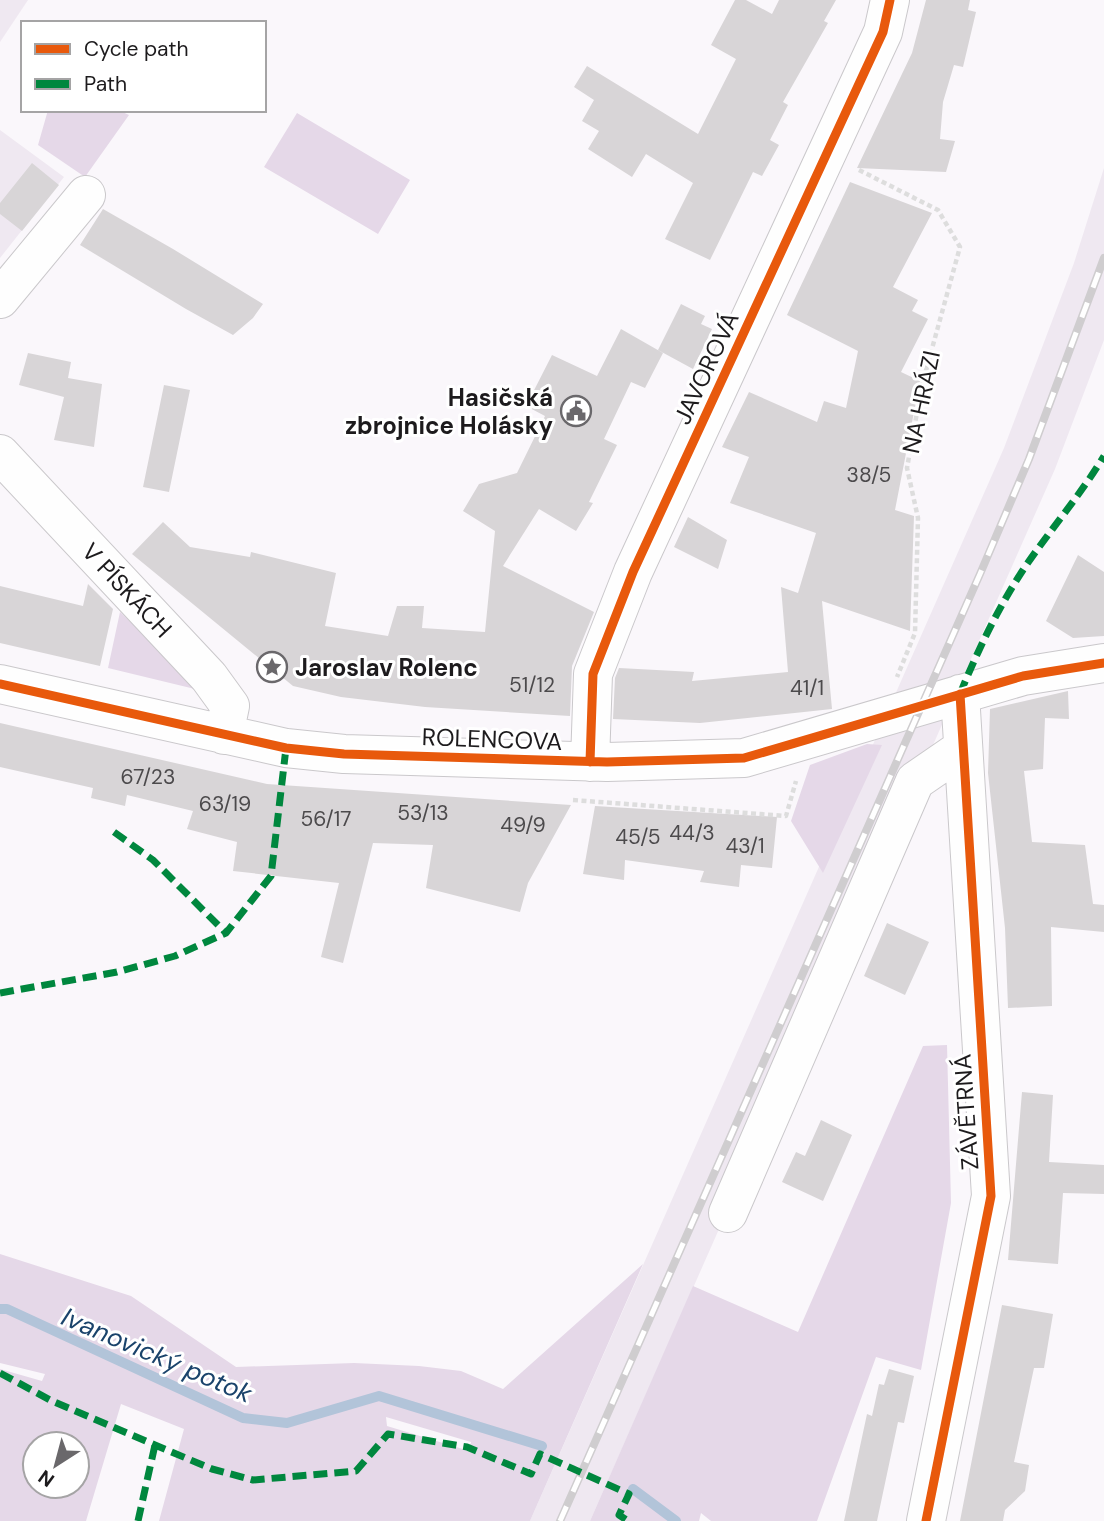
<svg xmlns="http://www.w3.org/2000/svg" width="1104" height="1521" font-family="'DM Sans',sans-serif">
  <rect width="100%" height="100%" fill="#faf7fb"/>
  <path fill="#efe8f1" d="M0 0H28L0 42Z
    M0 130 64 177 0 258Z
    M1104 168V340L1055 469 590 1521H530L1004 448 1074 263Z"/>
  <path fill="#e5d8e8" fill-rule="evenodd" d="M48 110H118L129 115 85 177 38 145Z
    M297 113 410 180 378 234 264 167Z
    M120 612 198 685 199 690 108 668Z
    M867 744 882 745 823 873 791 821 810 765Z
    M947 1045 951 1203 921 1370 876 1357 817 1521H711L701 1513 699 1521H590L693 1286 798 1332 923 1046Z
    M0 1254 131 1296 236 1367 354 1363 419 1366 461 1371 503 1389 643 1264 530 1521H159L184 1429 121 1404 86 1521H0V1369L42 1381 45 1374 0 1363ZM386 1417 471 1442V1443L466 1450 387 1426ZM35 1444H77V1486H35Z"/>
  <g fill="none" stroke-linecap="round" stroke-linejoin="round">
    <path stroke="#b2c4d9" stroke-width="10" d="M0 1309H7L243 1418 287 1423 379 1396 542 1446
      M633 1489 676 1521"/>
  </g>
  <path fill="#d8d5d7" d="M735 0H746L772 14 779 0H836L824 21 828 23 783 102 788 105 770 140 779 145 762 176 753 172 710 260 665 239 693 183 646 154 632 177 588 149 599 131 582 121 594 100 574 87 587 66 698 134 736 59 711 45Z
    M926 0H970L968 10 976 12 963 67 954 65 943 102 940 139 955 141 946 172 857 168 912 53Z
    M32 163 59 185 22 231 0 214V203Z
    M850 182 932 213 893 287 918 300 912 311 928 319 901 372 920 381 895 510 914 516 910 631 822 601 832 709 700 723 613 719 615 678 619 668 694 672 692 681 788 672 781 587 798 593 816 533 730 503 749 457 722 447 749 392 817 422 824 401 846 408 858 351 787 315Z
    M103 209 173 249 263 304 253 318 233 335 186 309 80 245Z
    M681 304 705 316 701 324 712 329 693 369 658 350Z
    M621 329 663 353 645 388 631 382 604 439 617 445 589 502 593 503 576 531 539 509 503 566 594 612 572 666 570 716 425 707 341 697 293 686 132 554 163 522 190 547 250 557 251 552 336 573 325 626 388 636 397 606H424L422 628 485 632 495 531 463 511 479 484 517 473 545 416 526 406 552 355 597 376Z
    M28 353 71 362 68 378 102 384 94 447 54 440 64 397 19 385Z
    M164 385 190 390 169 492 143 487Z
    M688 517 727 540 718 569 674 547Z
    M1078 555 1104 572V636L1073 638 1046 621Z
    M88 584 113 609 100 666 0 643V586L83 606Z
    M1068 691 1069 719 1045 718 1043 769 1024 771 1032 842 1085 845 1093 904 1104 905V932L1051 927 1052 1006 1008 1008 1005 928 988 773 990 709Z
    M0 723 267 784 571 805 528 883 520 912 426 888 433 845 373 843 343 963 321 957 339 883 233 871 237 842 187 829 193 811 127 795 125 806 91 798 93 788 0 767Z
    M595 806 777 817 772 868 741 865 739 887 700 882 704 871 625 860 624 880 583 874Z
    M887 923 929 942 905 995 864 976Z
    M1022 1092 1053 1095 1049 1162 1104 1165V1194L1063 1193 1058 1264 1008 1260Z
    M821 1120 852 1135 823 1201 782 1182 796 1152 805 1156Z
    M1002 1305 1053 1314 1044 1368H1034L1014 1462 1029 1465 1025 1491 1005 1510 1003 1521H960Z
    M889 1369 914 1376 904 1423 898 1422 877 1521H844L867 1414 872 1416 879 1384 884 1385Z"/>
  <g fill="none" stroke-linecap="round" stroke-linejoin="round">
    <g stroke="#cac8cb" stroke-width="40">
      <path id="minor" d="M0 299 86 195
        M0 454 209 677 230 706 224 735
        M0 684 286 748 344 754 607 762 744 758 1023 676 1104 663
        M590 762 593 674 633 572 883 32 890 0
        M728 1213 915 781 963 748
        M926 1521 991 1196 960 694"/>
    </g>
    <path stroke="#ddd" stroke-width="4.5" stroke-dasharray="5 3.5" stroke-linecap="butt" d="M859 170 938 210 960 247 922 385 907 468 918 518 915 633 897 677
      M573 800 786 816 796 781"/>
    <use href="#minor" stroke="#fefefe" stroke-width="38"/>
    <g stroke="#cfcdcf" stroke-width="8">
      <path id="rail" d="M560 1521 980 574 1029 459 1104 258"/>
    </g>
    <use href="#rail" stroke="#fff" stroke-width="5" stroke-dasharray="16" stroke-linecap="butt"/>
    <path stroke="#00873e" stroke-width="7" stroke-dasharray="14 7" stroke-linecap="butt" d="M960 694C977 652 998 608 1023 570 1049 531 1080 496 1104 456
      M114 832 153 860 226 933
      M0 993 117 972 175 956 226 933 271 876 286 748
      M0 1373 52 1401 155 1445 212 1469 253 1480 356 1471 388 1434 467 1447 531 1474 540 1454 629 1494 619 1515 628 1521
      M138 1521 155 1445"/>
    <g stroke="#fff" stroke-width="13">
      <path id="cycleway" d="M0 684 286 748 344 754 607 762 744 758 1023 676 1104 663
        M590 762 593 674 633 572 883 32 890 0
        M926 1521 991 1196 960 694"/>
    </g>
    <use href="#cycleway" stroke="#e8590c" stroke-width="9"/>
  </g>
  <defs>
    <g id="civic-ring" transform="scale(1.575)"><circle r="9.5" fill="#fff" stroke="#6a686b" stroke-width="1.5"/><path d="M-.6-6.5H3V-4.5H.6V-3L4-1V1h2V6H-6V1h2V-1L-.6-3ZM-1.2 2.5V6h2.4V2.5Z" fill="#6a686b"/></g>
    <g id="sight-ring" transform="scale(1.575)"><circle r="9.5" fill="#fff" stroke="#6a686b" stroke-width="1.5"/><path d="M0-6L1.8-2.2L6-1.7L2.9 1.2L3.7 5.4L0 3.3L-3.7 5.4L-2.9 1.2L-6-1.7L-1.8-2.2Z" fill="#6a686b"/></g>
  </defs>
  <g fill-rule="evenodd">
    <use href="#civic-ring" x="576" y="411"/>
    <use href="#sight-ring" x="272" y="667"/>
  </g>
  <g text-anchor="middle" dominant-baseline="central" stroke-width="6" stroke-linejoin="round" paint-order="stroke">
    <g font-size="21" fill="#4c4a4c">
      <text x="869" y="475">38/5</text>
      <text x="532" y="685">51/12</text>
      <text x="807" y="688">41/1</text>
      <text x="148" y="777">67/23</text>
      <text x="225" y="804">63/19</text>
      <text x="423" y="813">53/13</text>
      <text x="326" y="819">56/17</text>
      <text x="523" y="825">49/9</text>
      <text x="692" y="833">44/3</text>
      <text x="638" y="837">45/5</text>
      <text x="745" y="846">43/1</text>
    </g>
    <g font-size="24" fill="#1d1b1d" stroke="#fff">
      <text transform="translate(706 368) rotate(-65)">JAVOROVÁ</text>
      <text transform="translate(921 402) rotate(-78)">NA HRÁZI</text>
      <text transform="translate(127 590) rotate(47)">V PÍSKÁCH</text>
      <text transform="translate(492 739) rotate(2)">ROLENCOVA</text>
      <text transform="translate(966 1112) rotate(-94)">ZÁVĚTRNÁ</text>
    </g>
    <g font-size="24" font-weight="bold" fill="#1d1b1d" stroke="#fff" text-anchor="end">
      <text x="553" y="397">Hasičská<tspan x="553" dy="28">zbrojnice Holásky</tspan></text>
      <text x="295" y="667" text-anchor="start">Jaroslav Rolenc</text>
    </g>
    <g font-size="26" font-style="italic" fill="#1a436b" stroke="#fff">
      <text transform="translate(157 1355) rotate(23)">Ivanovický potok</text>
    </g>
  </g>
  <rect x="21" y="21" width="245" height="91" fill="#ffffff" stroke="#a5a4a5" stroke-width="2"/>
  <rect x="35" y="44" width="35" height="10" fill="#e8590c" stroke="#a5a4a5" stroke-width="2"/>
  <text x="84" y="56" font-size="21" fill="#1d1b1d">Cycle path</text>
  <rect x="35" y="79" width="35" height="10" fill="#00873e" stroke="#a5a4a5" stroke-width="2"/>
  <text x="84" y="91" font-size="21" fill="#1d1b1d">Path</text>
  <g transform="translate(56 1465) rotate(216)"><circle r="33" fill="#ffffff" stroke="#a5a4a5" stroke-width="2"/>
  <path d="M0-5L12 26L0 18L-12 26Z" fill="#6a686b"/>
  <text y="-10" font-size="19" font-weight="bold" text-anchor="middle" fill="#1d1b1d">N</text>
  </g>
</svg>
